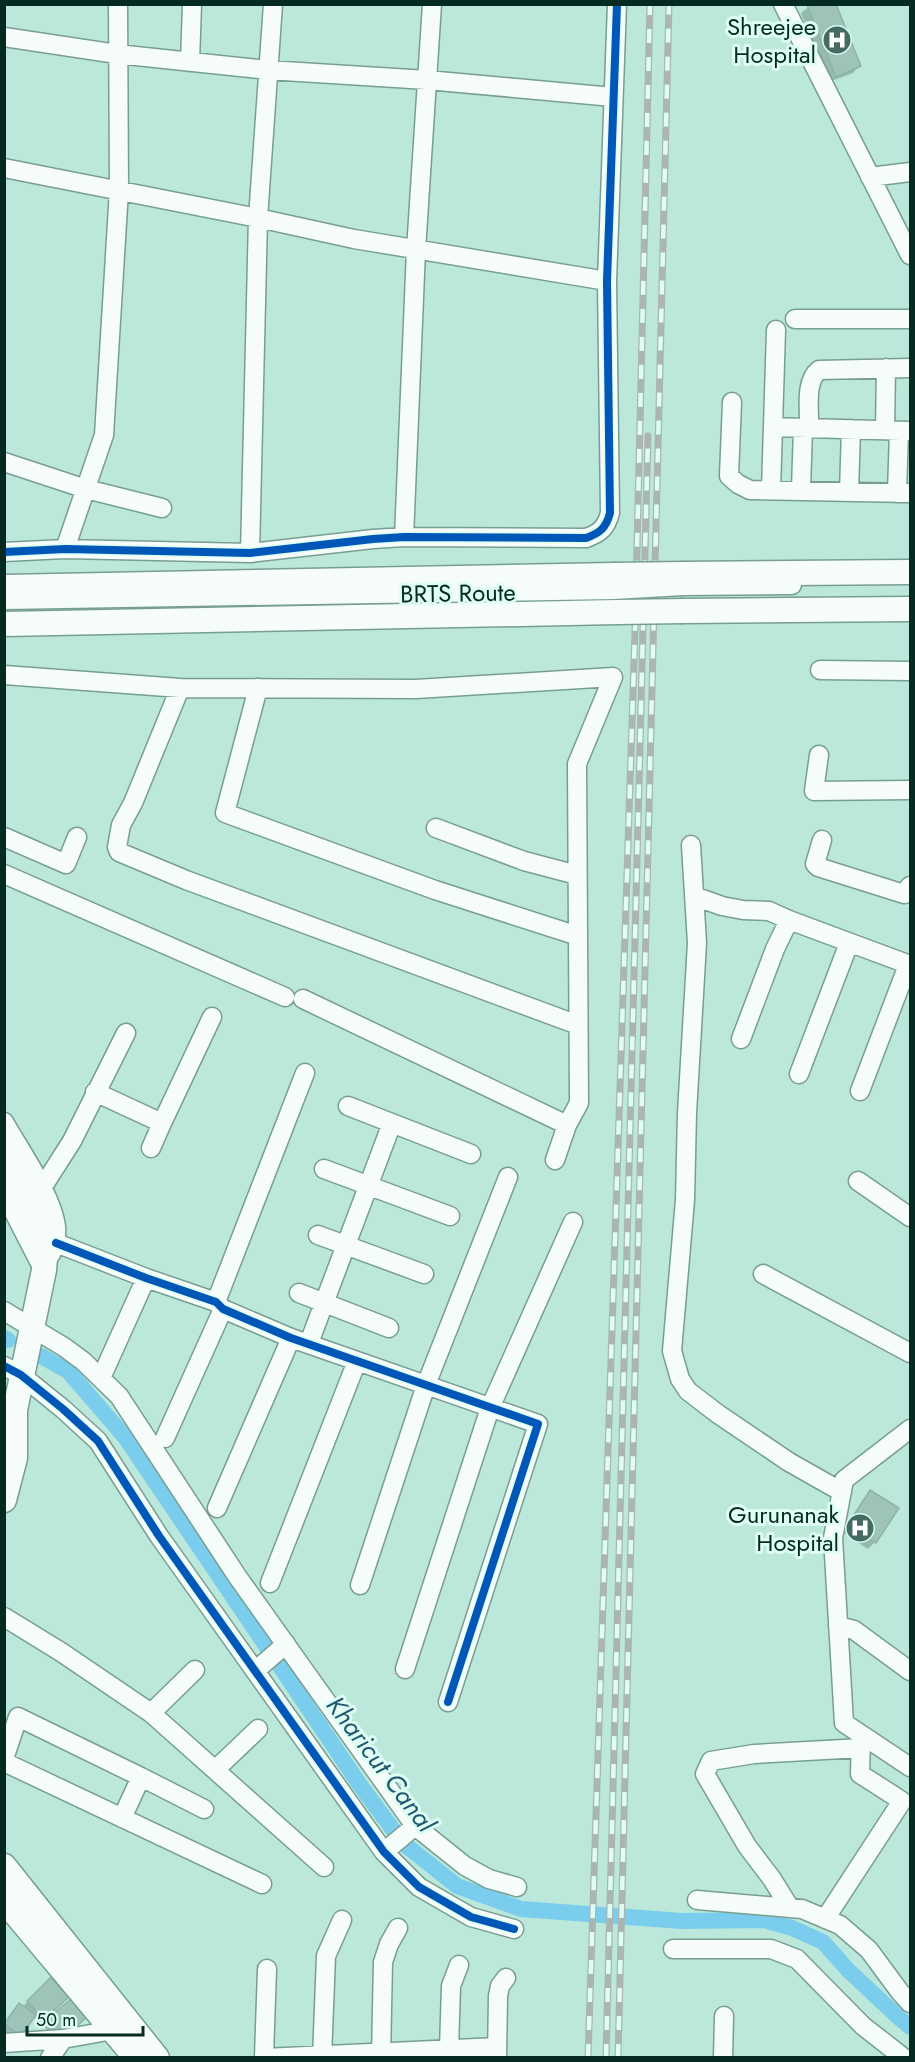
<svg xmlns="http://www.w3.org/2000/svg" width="915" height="2062" font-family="Jost,sans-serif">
  <rect width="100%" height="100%" fill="#bbe8da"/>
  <path fill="#0003" d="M813 4H834L859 66 853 73 829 82 801 13Z
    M871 1492 897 1508 875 1542 868 1549 842 1532 864 1498Z
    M51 1980 67 1996 39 2023 33 2016 16 2039 4 2031V2024Z
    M47 2021H81L52 2036 43 2025Z"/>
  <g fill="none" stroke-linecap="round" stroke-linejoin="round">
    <path stroke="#7acdec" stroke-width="16" d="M4 1338 8 1340
      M41 1356 68 1371 125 1437 360 1785 403 1843 457 1886 521 1909 682 1921 764 1920 792 1928 823 1942 848 1970 897 2016 910 2027"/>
  </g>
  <path fill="#9ec3b8" stroke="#8fb3a8" stroke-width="1.5" d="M836 4 861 66 836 77 807 5Z
    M870 1490 899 1508 876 1543 848 1525Z
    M51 1977 69 1997 44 2020 27 2001Z
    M71 1999 87 2017 69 2033 56 2032 46 2020Z
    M19 2003 36 2015 21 2036 4 2024Z"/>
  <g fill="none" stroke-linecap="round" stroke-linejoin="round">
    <g stroke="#789e93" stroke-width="21">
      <path id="minor" d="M783 4 910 255
        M4 37 117 54 268 70 427 80 613 97
        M190 62 192 4
        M4 168 258 218 354 239 607 281
        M870 177 910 172
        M795 319H910
        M732 402 729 476 738 484 750 490 910 493
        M773 427 910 431
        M809 428C810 411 804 382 819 370L910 368
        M885 430 886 368
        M4 462 86 489 162 508
        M801 489 803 428
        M771 490 776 330
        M849 492 851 429
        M897 493 899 431
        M404 537 416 250 432 4
        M65 549 104 435 119 190 118 4
        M4 552 65 549 250 553 373 539 404 537 586 538C600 533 606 528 610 513L607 281 617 4
        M250 553 258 218 273 4
        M683 586 792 585
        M4 600 614 590
        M820 670 910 671
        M4 675 180 688 416 689 613 677 577 764 579 1103 567 1125
        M180 688 133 803 121 825 117 847 119 852 186 880 578 1025
        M258 688 225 813 435 890 578 936
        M819 755 814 791 910 790
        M436 828 524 861 577 875
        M4 837 66 864 77 837
        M822 840 815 864 818 867 904 894 910 886
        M691 845 697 943 687 1113 685 1200 672 1351 680 1379 688 1391 718 1414 789 1462 842 1492
        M4 874 285 997
        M694 896 722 906 743 910 769 911 789 920
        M303 999 567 1125 555 1160
        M741 1039 775 949 789 920 910 965
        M799 1074 849 943
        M860 1091 908 965
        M95 1092 162 1123 212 1017
        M348 1106 471 1154
        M4 1122C20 1150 53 1197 56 1227 57 1237 55 1245 51 1254
        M151 1148 162 1123
        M324 1169 450 1216
        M858 1181 910 1217
        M42 1188 72 1141 126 1033
        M4 1193 43 1269
        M318 1235 424 1274
        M56 1243 146 1278 216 1302 223 1309 291 1338 538 1424 448 1702
        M763 1274 910 1353
        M299 1293 389 1328
        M216 1302 305 1073
        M4 1311 64 1347 83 1361 119 1396 237 1576 415 1826 465 1866 489 1879 517 1887
        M309 1343 392 1123
        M4 1366 21 1375 63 1409 98 1441 159 1536 384 1852 419 1887 471 1917 514 1929
        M101 1378 146 1278
        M910 1429 844 1480 833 1538 844 1723 910 1767
        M165 1438 223 1309
        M217 1508 291 1338
        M270 1583 357 1361
        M360 1585 426 1385 508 1177
        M4 1617 61 1652 151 1713 324 1867
        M838 1626 854 1630 910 1671
        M405 1669 490 1408 573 1222
        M255 1671 286 1644
        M151 1713 195 1670
        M4 1759 18 1717 141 1777 122 1818
        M4 1762 262 1884
        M215 1770 258 1729
        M141 1777 204 1809
        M384 1852 415 1826
        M697 1900 802 1909 840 1925 869 1950 900 1992 910 2003
        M790 1908 772 1879 747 1846 705 1774 711 1761 754 1754 861 1748
        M825 1919 902 1801 860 1774 861 1738
        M673 1949H771L797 1959 863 2026 904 2058
        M4 2043 63 2039 113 2030
        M449 2049 451 1986 459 1965
        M264 2057 267 1969
        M50 2058 63 2039
        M264 2058 497 2047
        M322 2058 326 1956 342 1920
        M381 2058 383 1962 389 1944 398 1928
        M497 2058 498 1996 500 1986 506 1978
        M723 2058 724 2016"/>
    </g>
    <g stroke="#789e93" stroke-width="27">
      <path id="major" d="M684 574 910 572
        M4 587 614 575
        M684 611 910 609
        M4 624 617 612
        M4 1154 42 1226 46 1247 44 1270 15 1410V1458L4 1500
        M4 1866 157 2058
        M4 1900 136 2058"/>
    </g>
    <use href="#minor" stroke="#f5fcf9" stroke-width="18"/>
    <use href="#major" stroke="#f5fcf9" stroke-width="24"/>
    <g stroke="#abb6b3" stroke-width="7">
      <path id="rail" d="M588 2058 635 632 650 4
        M606 2058 648 436
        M618 2058 669 4"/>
    </g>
    <use href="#rail" stroke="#defef3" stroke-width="4.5" stroke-dasharray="14" stroke-linecap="butt"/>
    <g stroke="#789e93" stroke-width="21" stroke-linecap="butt">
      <path id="minor-bridge" d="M614 590 683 586"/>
    </g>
    <g stroke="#789e93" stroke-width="27" stroke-linecap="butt">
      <path id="major-bridge" d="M614 575 684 574
        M617 612 684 611"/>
    </g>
    <use href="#minor-bridge" stroke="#f5fcf9" stroke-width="18"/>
    <use href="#major-bridge" stroke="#f5fcf9" stroke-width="24"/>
    <g stroke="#defef3" stroke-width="11">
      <path id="cycleway" d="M4 552 65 549 250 553 373 539 404 537 586 538C600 533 606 528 610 513L607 281 617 4
        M56 1243 146 1278 216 1302 223 1309 291 1338 538 1424 448 1702
        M4 1366 21 1375 63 1409 98 1441 159 1536 384 1852 419 1887 471 1917 514 1929"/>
    </g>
    <use href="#cycleway" stroke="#0057b8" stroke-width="8"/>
  </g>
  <defs>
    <g id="hospital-disc" transform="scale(1.5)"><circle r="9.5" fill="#456c62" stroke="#defef3"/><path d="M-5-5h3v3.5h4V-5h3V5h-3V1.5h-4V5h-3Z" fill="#fff"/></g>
  </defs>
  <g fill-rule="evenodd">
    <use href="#hospital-disc" x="837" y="40"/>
    <use href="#hospital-disc" x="860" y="1528"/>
  </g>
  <g text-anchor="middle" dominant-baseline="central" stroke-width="6" stroke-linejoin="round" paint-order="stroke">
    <g font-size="24" fill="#052a21" stroke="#defef3" text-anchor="end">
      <text x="816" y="26">Shreejee<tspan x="816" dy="28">Hospital</tspan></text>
      <text x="839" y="1514">Gurunanak<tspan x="839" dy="28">Hospital</tspan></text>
    </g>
    <g font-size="24" fill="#052a21" stroke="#defef3">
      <text transform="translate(458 593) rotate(-1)">BRTS Route</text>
    </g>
    <g font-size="26" font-style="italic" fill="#225771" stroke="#defef3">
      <text transform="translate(381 1764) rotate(53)">Kharicut Canal</text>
    </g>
  </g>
  <rect width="915" height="2062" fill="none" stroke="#052a21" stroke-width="12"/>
  <path d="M27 2026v9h116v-9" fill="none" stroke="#052a21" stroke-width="3"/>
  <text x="36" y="2026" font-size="18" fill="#052a21" stroke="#defef3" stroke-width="4.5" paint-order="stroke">50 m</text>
</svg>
